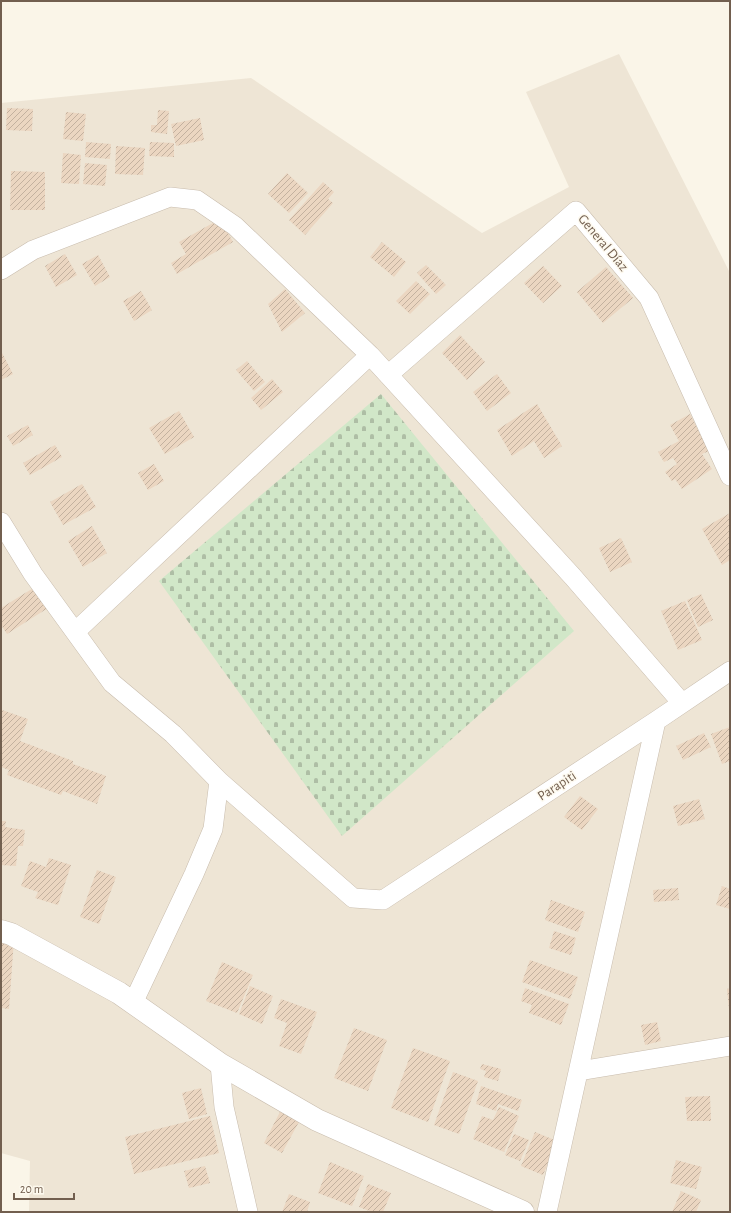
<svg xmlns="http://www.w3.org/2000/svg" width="731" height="1213" font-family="'Alegreya Sans',sans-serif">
  <defs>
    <pattern id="cemetery-stones" width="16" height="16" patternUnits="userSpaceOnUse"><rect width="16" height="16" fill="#d1e7c8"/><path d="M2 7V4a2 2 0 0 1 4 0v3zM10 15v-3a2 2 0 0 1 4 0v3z" fill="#aebea5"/></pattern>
    <pattern id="building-hatch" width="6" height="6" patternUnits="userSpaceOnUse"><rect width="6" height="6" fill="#ebd6c1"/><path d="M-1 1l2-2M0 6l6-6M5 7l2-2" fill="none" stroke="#c3b19f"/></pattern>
  </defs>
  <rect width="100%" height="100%" fill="#faf5e8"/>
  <path fill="#eee5d5" d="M619 54 730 273V1212H29L30 1161 1 1153V103L251 78 482 233 569 187 526 92Z"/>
  <path fill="url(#cemetery-stones)" d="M381 394 574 631 342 836 159 581Z"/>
  <path fill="url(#building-hatch)" d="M7 108 33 109 32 131 6 130Z
    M158 110 169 111 167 134 151 132V125H157Z
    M66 112 86 114 83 141 63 139Z
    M200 118 204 140 176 146 171 124Z
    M86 142 111 144 110 159 85 157Z
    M150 142 174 143V157L149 156Z
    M116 146 145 148 143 175 115 174Z
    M63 153 81 155 79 184 61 183Z
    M85 163 107 165 105 186 83 184Z
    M11 171 45 172V210H10Z
    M287 173 308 193 289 213 268 194Z
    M323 182 334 192 328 199 333 203 305 235 289 220Z
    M220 219 233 242 177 274 171 263 186 254 179 242Z
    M382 242 406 262 394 277 370 257Z
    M65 254 77 275 56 287 45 266Z
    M98 255 110 277 95 286 82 264Z
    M426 265 446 285 436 294 417 273Z
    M543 266 562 286 543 303 524 283Z
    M606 267 633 298 603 323 577 292Z
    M416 281 430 294 410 314 396 301Z
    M285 289 305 313 282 332 268 304Z
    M141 291 152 310 134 321 123 301Z
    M460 335 485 362 467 380 442 353Z
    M1 351 13 374 1 380Z
    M247 361 265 382 254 391 236 370Z
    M497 374 511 393 487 411 473 392Z
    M272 379 283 392 261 410 251 398Z
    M537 404 562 446 544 458 534 441 512 456 497 430Z
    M179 411 194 437 165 454 149 428Z
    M690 414 709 451 702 454 712 469 682 489 675 479 672 481 665 472 677 464 673 458 664 462 658 452 679 441 670 425Z
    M28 425 33 435 13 446 7 436Z
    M55 445 62 457 30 475 23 463Z
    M154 464 164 481 148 490 138 473Z
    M82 484 96 507 63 525 50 502Z
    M730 513V560L722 565 702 529Z
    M92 526 107 553 83 567 68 541Z
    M621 538 632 562 610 572 599 548Z
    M35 587 48 608 7 634 1 625V608Z
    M701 594 713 620 698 627 687 600Z
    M685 601 702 640 678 650 661 611Z
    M2 710 28 719 20 741 73 761V764L106 776 97 804 63 791 61 795 7 775 9 770 1 767V714Z
    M730 727V761L722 764 711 734Z
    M704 733 711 747 683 760 676 746Z
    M580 796 598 809 582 830 564 817Z
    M699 799 705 819 678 826 673 806Z
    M1 821H6L5 827 25 830 23 846H18L16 866 1 865Z
    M49 858 71 865 58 905 35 898 38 892 21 886 30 861 46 867Z
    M97 870 116 877 99 924 80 917Z
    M722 886 730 889V909L716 905Z
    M678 888 679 900 654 902 653 890Z
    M551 900 585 912 578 932 545 920Z
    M554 931 576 938 571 955 549 948Z
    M1 938 14 939 9 1009 1 1008Z
    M530 960 578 977 570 999 522 982Z
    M222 962 253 975 237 1013 206 1001Z
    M250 986 273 996 262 1024 239 1014Z
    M525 988 569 1004 561 1025 529 1013 532 1005 521 1001Z
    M730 988V1009H729L727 989Z
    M281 999 317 1012 301 1054 279 1046 287 1023 274 1018Z
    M657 1022 661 1041 645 1045 641 1025Z
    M354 1028 387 1040 368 1091 334 1078Z
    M413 1048 450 1061 428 1122 391 1108Z
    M482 1064 501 1069 498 1081 484 1077 486 1071 480 1069Z
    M453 1072 478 1081 459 1134 434 1125Z
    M481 1086 522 1100 518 1111 498 1104 496 1111 476 1104Z
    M201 1088 207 1114 189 1119 182 1093Z
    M710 1096 711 1121H687L685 1097Z
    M499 1107 519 1116 504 1152 473 1139 482 1116 493 1120Z
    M281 1110 300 1120 282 1153 264 1143Z
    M210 1116 219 1153 134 1174 125 1137Z
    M535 1132 557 1141 543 1175 521 1166Z
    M514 1134 529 1140 520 1161 505 1155Z
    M676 1160 702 1167 696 1189 670 1183Z
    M330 1162 364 1176 352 1206 318 1193Z
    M205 1166 210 1183 189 1188 184 1171Z
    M368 1184 391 1193 383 1212H372L359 1207Z
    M681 1191 701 1200 696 1212H672Z
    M289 1194 310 1202 307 1212H282Z"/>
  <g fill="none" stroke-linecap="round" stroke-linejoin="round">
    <g stroke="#c8bcad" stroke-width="20">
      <path id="minor" d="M1 270 33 250 170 197 197 200 235 226 370 355 573 577 682 703
        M388 375 576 211 649 298 730 476
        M1 522 33 574 112 683 173 734 219 781 353 898 383 900 656 721 730 671
        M75 632 370 355
        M133 1003 194 874 213 829 219 781
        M220 1064 224 1107 248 1212
        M579 1071 730 1046
        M547 1212 656 721"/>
    </g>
    <g stroke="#c8bcad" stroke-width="23">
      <path id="tertiary" d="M1 931 11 934 119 993 220 1064 317 1120 523 1212"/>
    </g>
    <use href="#minor" stroke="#fff" stroke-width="19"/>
    <use href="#tertiary" stroke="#fff" stroke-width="22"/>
  </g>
  <g text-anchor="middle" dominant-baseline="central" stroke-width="3" stroke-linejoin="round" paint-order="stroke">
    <g font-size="14" fill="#725f4f" stroke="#fdf9ee">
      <text transform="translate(603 243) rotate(50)">General Díaz</text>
      <text transform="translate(557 786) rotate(-33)">Parapiti</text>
    </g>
  </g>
  <rect width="731" height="1213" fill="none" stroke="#725f4f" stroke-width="4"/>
  <path d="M14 1193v6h60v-6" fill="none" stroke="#725f4f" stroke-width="2"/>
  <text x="20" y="1193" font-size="12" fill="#725f4f" stroke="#fdf9ee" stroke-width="3" paint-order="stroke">20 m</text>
</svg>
